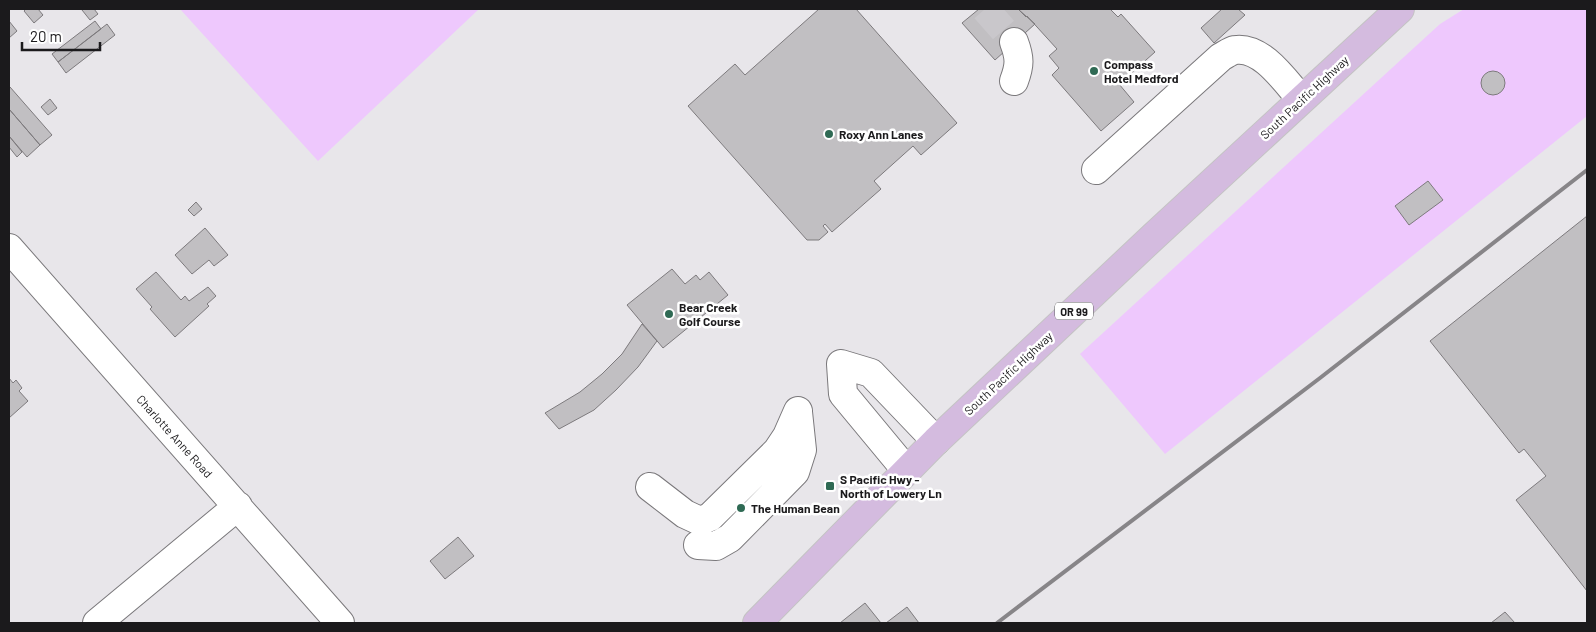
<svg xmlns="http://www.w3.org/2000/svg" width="1596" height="632" font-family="Barlow,sans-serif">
  <rect width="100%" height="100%" fill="#e8e6ea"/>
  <path fill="#eec8fd" d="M180 9H479L318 161Z
    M1464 9H1587V116L1165 454 1080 354 1440 24Z"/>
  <path fill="#c1bfc2" stroke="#7d7a7d" d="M26 9H38L43 15 34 23 24 11Z
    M84 9H94L98 14 90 20 82 10Z
    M819 9H856L957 123 921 155 913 146 874 181 881 189 832 232 825 224 823 226 828 232 819 240H807L688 106 735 64 745 75Z
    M979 9H1018L1035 24 995 60 962 23Z
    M1018 9H1110L1118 17 1121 14 1155 52 1119 84 1134 102 1101 131 1052 75 1059 68 1049 56 1057 49 1027 16 1026 17Z
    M1222 9H1238L1245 15 1214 43 1201 28Z
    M9 21 17 31 9 38Z
    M95 21 101 29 58 62 52 54Z
    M107 24 115 35 66 73 58 62Z
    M1481 83a12 12 0 1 1 24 0a12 12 0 1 1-24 0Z
    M10 87 52 135 40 145 9 109V89Z
    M50 99 57 108 48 115 41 107Z
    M9 109 40 145 27 157 9 136Z
    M9 136 22 152 17 157 9 147Z
    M1428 181 1443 200 1409 225 1395 206Z
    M196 202 202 209 194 216 188 210Z
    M1587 216V591L1516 500 1546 476 1524 449 1519 453 1430 341Z
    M205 228 228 255 214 266 209 260 192 274 175 255Z
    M672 269 685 284 696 275 700 280 709 272 728 295 663 348 627 305Z
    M156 272 181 300 185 296 189 301 208 287 216 296 207 304 209 306 175 337 150 309 152 307 136 289Z
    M642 324 657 341 638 367 616 390 594 410 559 429 545 413 580 392 602 374 622 354Z
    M9 378 13 383 16 380 22 388 19 391 28 401 9 418Z
    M458 537 474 556 445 579 430 561Z
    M865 603 881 623H840Z
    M907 607 919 623H886Z
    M1505 612 1515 623H1491Z"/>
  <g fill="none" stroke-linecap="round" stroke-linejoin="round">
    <path stroke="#c9c7cb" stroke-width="28" stroke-dasharray="28 14" stroke-linecap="butt" d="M985 9 1014 42"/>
    <g stroke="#7a787b" stroke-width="30">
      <path id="minor" d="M1014 42C1020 58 1020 65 1014 81
        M1096 170 1221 57C1225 55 1230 51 1235 50 1262 46 1285 81 1301 99
        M9 248 340 623
        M906 470 843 394 841 364 871 373 936 441
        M650 487 685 514 700 521 710 517 777 451 787 436 798 411
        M698 545 716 546 730 538 795 472 802 450 798 412
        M97 623 238 506"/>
    </g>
    <g stroke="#c4c3c4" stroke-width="30">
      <path id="major" d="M757 623 936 441 1153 237 1400 9"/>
    </g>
    <use href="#minor" stroke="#fff" stroke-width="28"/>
    <use href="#major" stroke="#d4bbdf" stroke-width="28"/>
    <path stroke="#878588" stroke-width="4" d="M997 623 1320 378 1587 170"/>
  </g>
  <g fill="#2f6a54" stroke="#fff" stroke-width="2">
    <circle cx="1094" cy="71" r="5"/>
    <circle cx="829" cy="134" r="5"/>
    <circle cx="669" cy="314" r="5"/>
    <rect x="825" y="481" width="10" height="10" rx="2.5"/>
    <circle cx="741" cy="508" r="5"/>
  </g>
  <g text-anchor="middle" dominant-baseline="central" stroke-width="5" stroke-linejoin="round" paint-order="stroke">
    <rect fill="#fff" stroke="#5f5f60" stroke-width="1" x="1055" y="302.5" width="38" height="17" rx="4"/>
    <g font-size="11" font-weight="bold" fill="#1b1a1c">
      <text x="1074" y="311">OR 99</text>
    </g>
    <g font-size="12" font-weight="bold" fill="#1b1a1c" stroke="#fff" text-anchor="start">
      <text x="1104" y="64">Compass<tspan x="1104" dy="14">Hotel Medford</tspan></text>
      <text x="839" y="134">Roxy Ann Lanes</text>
      <text x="679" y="307">Bear Creek<tspan x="679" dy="14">Golf Course</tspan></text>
      <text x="840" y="479">S Pacific Hwy -<tspan x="840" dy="14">North of Lowery Ln</tspan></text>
      <text x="751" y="508">The Human Bean</text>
    </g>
    <g font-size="12" fill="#1b1a1c" stroke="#fff">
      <text transform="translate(1304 97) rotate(-43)">South Pacific Highway</text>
      <text transform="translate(1008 373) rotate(-43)">South Pacific Highway</text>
      <text transform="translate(175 436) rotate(48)">Charlotte Anne Road</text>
    </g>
  </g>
  <rect width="1596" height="632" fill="none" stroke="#1b1a1c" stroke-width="20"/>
  <path d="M22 42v8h78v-8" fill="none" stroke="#1b1a1c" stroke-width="2.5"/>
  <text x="30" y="42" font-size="15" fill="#1b1a1c" stroke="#ffffff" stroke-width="4" paint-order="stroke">20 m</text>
</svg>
